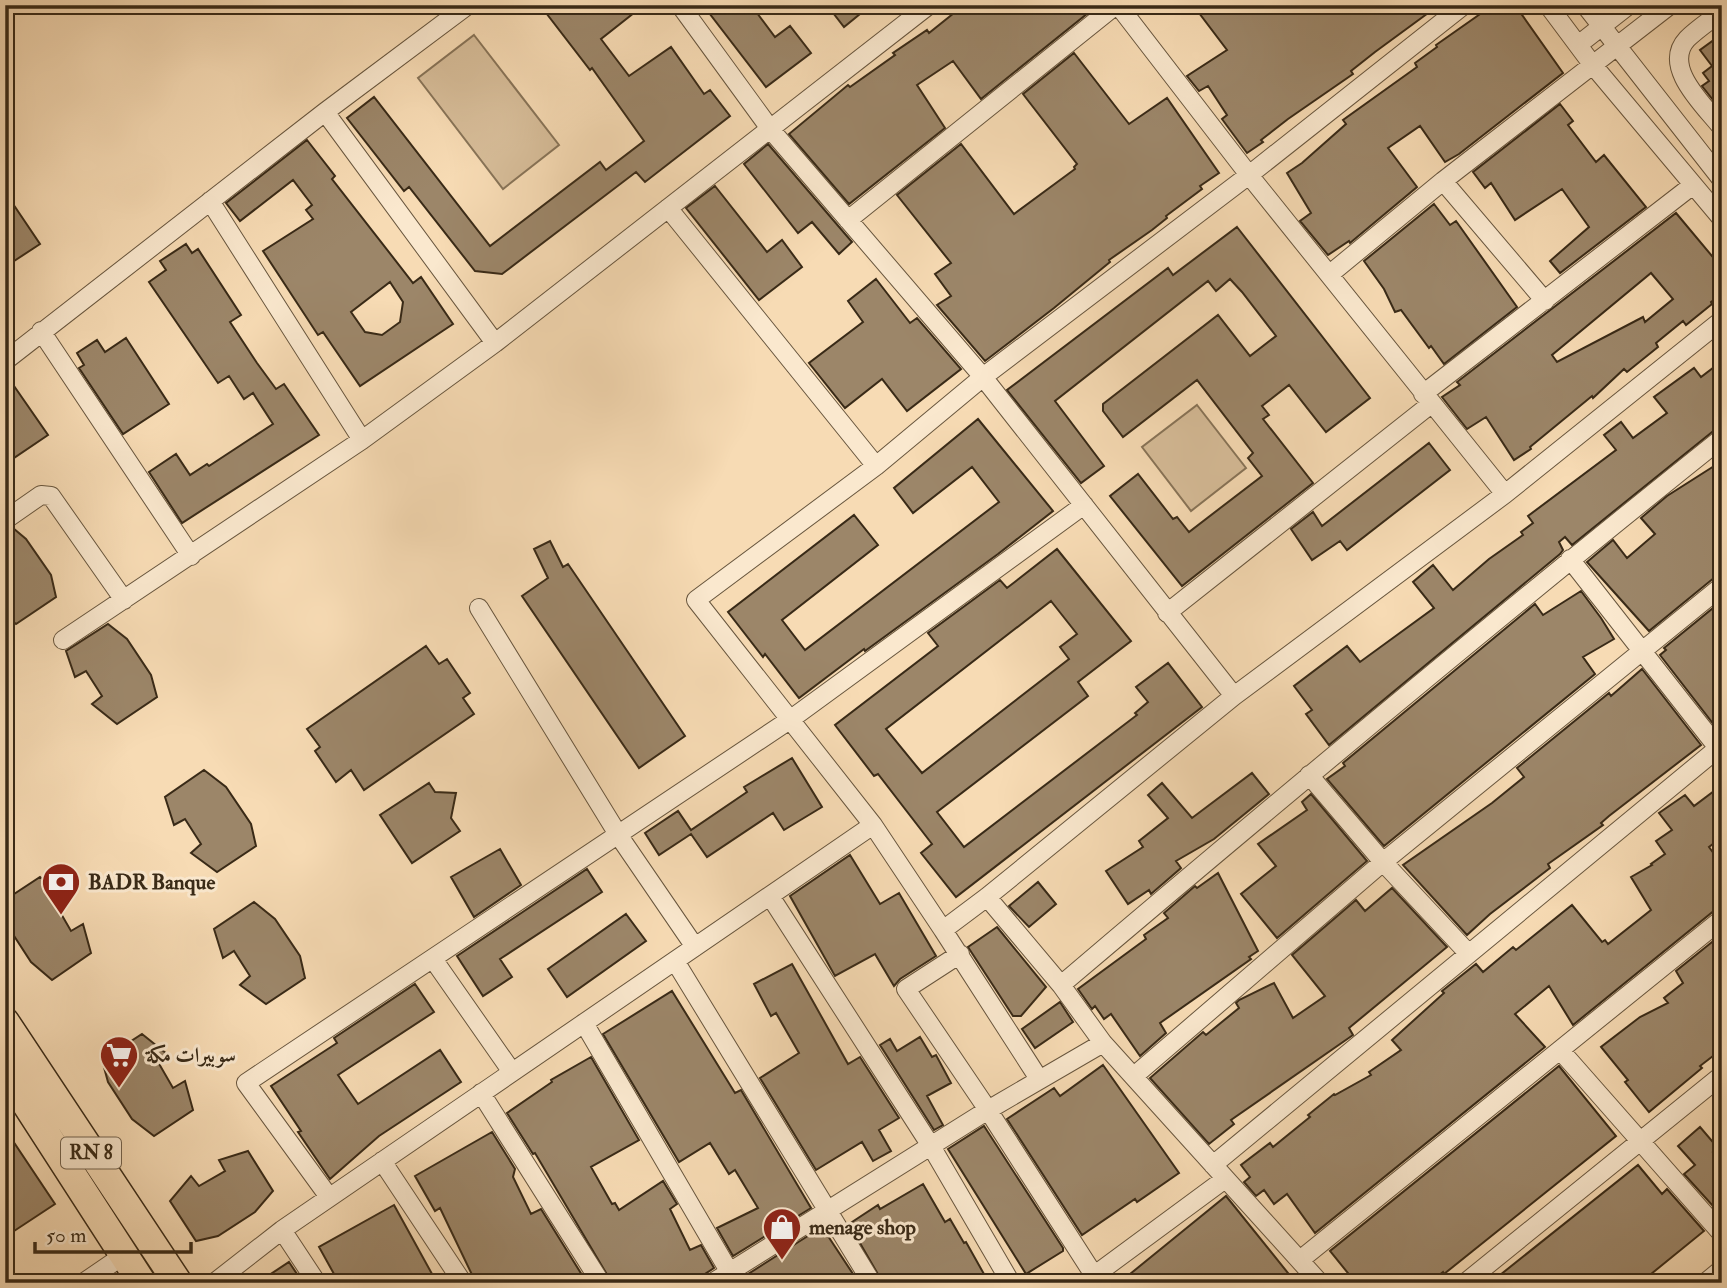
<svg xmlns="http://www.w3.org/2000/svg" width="1727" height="1288" font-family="'IM FELL Double Pica',Amiri,serif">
  <rect width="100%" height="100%" fill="#f7dbb4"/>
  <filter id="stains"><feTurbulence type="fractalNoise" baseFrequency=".00286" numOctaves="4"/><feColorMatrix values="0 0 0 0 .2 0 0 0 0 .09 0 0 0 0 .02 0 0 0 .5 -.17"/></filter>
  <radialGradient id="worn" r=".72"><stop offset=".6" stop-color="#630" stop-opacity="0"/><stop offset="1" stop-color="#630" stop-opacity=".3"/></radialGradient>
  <path fill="#d7bd99" stroke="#887458" stroke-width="2" d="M474 35 559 145 503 189 418 78Z
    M1197 405 1246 468 1191 511 1142 447Z"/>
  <path fill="#9c8669" stroke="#392a17" stroke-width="2" fill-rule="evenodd" d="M540 5H644L601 39 629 76 671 47 704 94 710 90 730 116 645 182 636 172 502 274 475 271 409 187 404 191 347 118 374 97 490 246 600 162 606 170 644 141 592 68 590 70Z
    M703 5H751L775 37 790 26 811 53 766 87Z
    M827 5H871L844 27Z
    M964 5H1098L981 99 953 61 917 85 945 128 849 204 789 134 848 85 850 87 895 55 893 53 927 30 929 33Z
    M1193 5H1439L1375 52 1351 71 1353 74 1288 119 1261 140 1263 142 1247 153 1222 119 1227 115 1208 86 1199 91 1187 76 1227 50Z
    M1493 5H1515L1563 73 1459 154 1445 162 1420 126 1388 148 1417 187 1350 243 1349 241 1328 255 1300 221 1311 213 1287 173 1302 163 1346 124 1343 120 1417 67 1415 63 1437 47 1436 45Z
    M1722 34V99L1719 96 1713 100 1702 86 1709 81 1703 73 1712 66 1700 50Z
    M1074 53 1129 124 1167 98 1219 173 1200 186 1202 189 1166 216 1167 218 1152 230 1109 260 1110 262 1054 308 985 361 937 305 951 296 935 274 951 263 897 195 961 144 1014 214 1075 169 1074 167 1077 164 1023 94Z
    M1560 104 1573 121 1568 125 1596 162 1604 155 1646 207 1560 273 1550 261 1589 227 1562 189 1515 220 1491 183 1485 188 1473 172Z
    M307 140 335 176 332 179 413 283 421 277 453 324 360 386 323 332 318 335 263 251 313 219 306 210 312 205 293 180 240 221 226 203ZM390 282 403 302 400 322 382 335 365 332 351 312Z
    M768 144 852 242 839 254 812 222 798 233 744 164Z
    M715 186 767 252 782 240 802 267 759 300 686 208Z
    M5 192 40 244 5 267Z
    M1434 204 1450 225 1456 221 1517 307 1444 364 1431 346 1429 348 1401 310 1395 312 1384 289 1364 261Z
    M1676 213 1722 268V294L1711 302 1712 304 1686 325 1683 321 1656 343 1658 347 1627 372 1624 369 1593 398 1592 396 1530 447 1531 449 1514 460 1486 417 1467 429 1442 397 1460 385 1457 382ZM1651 273 1673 299 1645 322 1643 317 1557 362 1552 355Z
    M1237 227 1370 398 1326 432 1289 385 1262 406 1269 415 1263 419 1313 483 1182 586 1110 496 1138 474 1173 519 1177 517 1189 532 1262 476 1248 458 1253 453 1197 380 1123 437 1103 411V404L1218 315 1250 356 1276 336 1242 292 1230 279 1216 291 1208 281 1055 401 1104 466 1081 483 1007 390 1168 268 1173 275Z
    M186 244 192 253 198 249 241 315 230 322 257 363 276 389 284 384 319 435 182 523 149 472 176 454 190 475 207 464 209 466 273 424 253 393 244 399 229 376 218 383 149 282 166 270 160 261Z
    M876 279 910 323 917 318 961 369 907 411 882 379 845 408 809 363 863 322 848 301Z
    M126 338 169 404 123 434 79 368 84 365 77 353 97 340 105 352Z
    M1722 361V424L1572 545 1565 537 1559 542 1563 550 1560 554 1329 745 1306 714 1312 710 1294 686 1347 646 1360 662 1434 608 1413 582 1433 565 1453 590 1489 559 1523 535 1521 532 1533 523 1528 516 1616 450 1604 435 1621 422 1633 438 1667 413 1654 397 1694 368 1701 377Z
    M5 373 48 435 5 464Z
    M978 419 1053 511 998 554 865 651 864 649 799 698 765 654 763 657 728 612 854 515 878 545 782 620 805 650 999 502 972 467 913 513 894 488Z
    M1429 443 1450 470 1347 550 1340 541 1312 560 1291 529 1313 512 1322 526Z
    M1722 461V574L1715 577 1649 631 1587 562 1613 540 1627 558 1655 534 1641 518 1667 496Z
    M13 528 26 539 51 575 56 597 16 624 5 615V531Z
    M550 541 563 567 568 564 685 736 639 768 522 596 548 578 534 549Z
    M1057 549 1131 641 1078 682 1088 696 937 812 964 847 1137 715 1135 713 1148 702 1136 687 1168 663 1202 707 956 897 921 853 932 844 878 774 874 776 835 725 938 646 928 633 1000 580 1007 588ZM1051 601 1077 634 1060 647 1069 659 922 773 886 729Z
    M1581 591 1601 618 1614 639 1583 657 1595 674 1384 846 1327 779 1345 766 1343 763 1535 604 1543 615Z
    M1718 604 1722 609V726L1718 730 1660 655 1666 650 1664 648Z
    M108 624 127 639 151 675 157 697 117 724 92 704 102 696 86 671 75 677 66 651Z
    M426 646 439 664 447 659 470 693 463 698 474 714 364 790 351 770 336 782 315 751 320 747 307 729Z
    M1642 669 1701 745 1609 816 1601 823 1603 825 1548 864 1550 868 1490 914 1467 935 1403 865 1492 803 1524 777 1517 768 1609 693 1611 696Z
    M792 758 822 807 784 830 773 813 707 857 691 834 659 855 645 833 678 811 691 830 747 792 744 787Z
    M204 770 226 787 251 824 256 846 217 872 191 853 201 844 185 819 174 825 165 797Z
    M1252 773 1269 794 1214 839 1176 861 1181 868 1151 894 1149 890 1128 904 1106 871 1143 847 1139 841 1168 818 1148 795 1162 783 1192 818Z
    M429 783 435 792 456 793 451 818 460 831 412 863 380 815Z
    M1722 785V837L1709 847 1722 865V908L1715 910 1573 1025 1549 986 1515 1014 1545 1047 1315 1233 1287 1194 1274 1204 1264 1190 1256 1196 1244 1182 1250 1177 1241 1165 1270 1143 1273 1147 1310 1117 1308 1115 1334 1094 1335 1095 1371 1075 1369 1072 1401 1050 1392 1040 1444 993 1442 991 1476 964 1483 972 1513 947 1516 950 1572 905 1602 942 1605 940 1608 944 1651 910 1631 877 1652 865 1651 864 1665 854 1656 841 1672 830 1659 813 1685 795 1694 806Z
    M1311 794 1367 861 1277 938 1241 894 1276 866 1258 844 1307 810 1302 802Z
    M500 849 521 885 474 917 451 877Z
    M850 855 880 904 899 893 936 956 900 979 894 986 875 954 835 976 790 896Z
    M587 869 602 892 500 959 512 977 483 996 457 956Z
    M1218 873 1258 951 1249 957 1251 959 1160 1023 1166 1033 1140 1056 1111 1014 1104 1019 1095 1006 1092 1009 1078 989 1146 939 1144 935 1168 918 1164 913 1195 886 1197 888Z
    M40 877 66 897 56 905 71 931 83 924 91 953 52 980 31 962 5 922V900Z
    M1038 882 1056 904 1029 927 1009 906Z
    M1392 888 1447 947 1349 1028 1353 1035 1231 1120 1234 1124 1209 1144 1150 1078 1203 1032 1206 1035 1239 1008 1236 1003 1239 1000 1274 983 1293 1018 1325 996 1292 955 1356 900 1365 911Z
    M254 902 275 919 300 956 305 978 266 1004 240 985 250 976 234 951 223 958 214 929Z
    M626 914 646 941 567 997 548 969Z
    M997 927 1046 987 1021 1016H1013L968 947Z
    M1722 934V1049L1700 1066 1702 1068 1649 1112 1625 1082 1628 1080 1601 1047 1640 1017 1668 1003 1664 998 1683 983 1676 971Z
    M792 964 848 1064 860 1057 899 1118 879 1130 891 1151 873 1161 862 1142 816 1170 760 1078 799 1053 776 1013 771 1016 754 984Z
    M415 984 434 1012 338 1075 358 1104 440 1050 461 1082 379 1136 330 1179 298 1132 301 1131 271 1086 337 1043 334 1038Z
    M672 991 735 1093 741 1090 811 1208 733 1256 717 1228 758 1208 735 1170 729 1174 710 1143 679 1162 603 1034Z
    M1060 1002 1073 1022 1035 1048 1022 1029Z
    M142 1034 167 1054 158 1062 173 1088 185 1081 193 1110 154 1136 132 1119 108 1082 102 1060Z
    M920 1037 932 1057 936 1055 951 1083 927 1096 943 1125 934 1130 880 1045 890 1039 897 1051Z
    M591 1057 639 1140 591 1167 612 1204 615 1203 619 1210 663 1181 677 1204 670 1209 690 1250 701 1245 714 1268 705 1274 701 1283H612L535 1153 533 1154 507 1113 552 1082 551 1080Z
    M1103 1065 1179 1173 1137 1202 1135 1199 1082 1235 1007 1119 1054 1088 1060 1096Z
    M1559 1066 1616 1136 1444 1274 1443 1272 1429 1283H1356L1330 1251Z
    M984 1126 1063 1248V1251L1026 1274 948 1149Z
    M1700 1127 1718 1148 1713 1152 1722 1162V1216L1684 1174 1695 1165 1678 1146Z
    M5 1129 55 1204 5 1237Z
    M492 1132 515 1169 513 1177 531 1214 541 1209 587 1283H476L440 1208 435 1211 415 1176Z
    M248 1151 273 1191 255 1212 218 1236 196 1241 170 1201 191 1176 199 1186 225 1171 219 1160Z
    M1638 1165 1662 1194 1667 1189 1704 1231 1640 1283H1490Z
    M923 1184 945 1222 950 1219 964 1243 966 1242 989 1283H883L849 1224 878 1205 880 1209Z
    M1226 1196 1296 1283H1119L1178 1235Z
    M394 1205 437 1283H339L319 1247Z
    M822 1227 859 1283H747L745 1276Z
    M289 1262 303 1283H257Z"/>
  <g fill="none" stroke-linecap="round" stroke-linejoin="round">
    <g stroke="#68563e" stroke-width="20">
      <path id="street" d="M680 5 771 130 983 377 1234 696
        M1118 5 1249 175 1505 494
        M1464 5 1249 175 983 377 876 466 696 600 873 825 943 930 987 897 1234 696 1505 494 1722 320
        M1548 5 1592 64 1722 219
        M1585 5 1722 180
        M1722 11C1711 20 1697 29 1687 39 1661 67 1705 106 1722 128
        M1578 45 1629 5
        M325 112 495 343
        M1443 181 1545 301
        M210 201 362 440
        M668 208 876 466
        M848 220 1116 5
        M1330 274 1443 181 1670 5
        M41 331 191 556
        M5 361 325 112 468 5
        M1423 394 1693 185
        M5 520 41 495 51 496 124 600
        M1570 559 1718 748
        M479 608 619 836 695 947
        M1167 613 1431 404
        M63 640 362 440 495 343 929 5
        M1309 775 1383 862 1469 954
        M770 896 931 1146 1011 1283
        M987 897 1061 985 1103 1043 1320 1283
        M943 930 1039 1079
        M960 954 906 989 988 1110 1099 1283
        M433 959 512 1072
        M675 961 872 1283
        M1061 985C1279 800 1498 617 1722 438
        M584 1023 736 1283
        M1560 1050 1722 1234
        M1134 1076 1383 862 1722 586
        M481 1093 601 1283
        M382 1161 463 1283
        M1213 1165 1722 745
        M329 1197 246 1083 791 719 1084 505
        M282 1230 317 1283
        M1300 1260 1722 919
        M83 1283 124 1255
        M214 1283 282 1230 873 825
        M712 1283 988 1110 1103 1043
        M1084 1283 1225 1179
        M1465 1283 1722 1075
        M1705 1283 1722 1269"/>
    </g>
    <g stroke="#392a17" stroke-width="31">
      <path id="primary" d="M5 1022 178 1283
        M5 1071 142 1283"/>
    </g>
    <use href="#street" stroke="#fae8ce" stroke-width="18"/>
    <use href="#primary" stroke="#f7dbb4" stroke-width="28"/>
  </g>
  <defs>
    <g id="bank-pin" transform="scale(2.0125)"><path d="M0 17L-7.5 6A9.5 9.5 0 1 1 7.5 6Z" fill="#8f2418" stroke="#fae8ce"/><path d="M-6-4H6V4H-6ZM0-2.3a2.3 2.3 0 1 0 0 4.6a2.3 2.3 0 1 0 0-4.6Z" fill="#fff"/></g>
    <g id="supermarket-pin" transform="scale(2.0125)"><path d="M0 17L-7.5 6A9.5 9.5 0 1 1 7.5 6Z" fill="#8f2418" stroke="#fae8ce"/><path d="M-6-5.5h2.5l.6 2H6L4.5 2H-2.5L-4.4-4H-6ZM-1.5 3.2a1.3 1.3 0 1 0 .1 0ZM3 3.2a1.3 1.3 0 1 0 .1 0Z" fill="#fff"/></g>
    <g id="shop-pin" transform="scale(2.0125)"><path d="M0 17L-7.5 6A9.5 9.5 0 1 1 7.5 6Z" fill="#8f2418" stroke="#fae8ce"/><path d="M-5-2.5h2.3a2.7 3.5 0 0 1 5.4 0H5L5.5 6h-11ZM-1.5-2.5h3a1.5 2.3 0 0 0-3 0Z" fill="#fff"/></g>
  </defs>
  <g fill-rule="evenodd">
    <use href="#bank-pin" x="61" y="882"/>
    <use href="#supermarket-pin" x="119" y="1055"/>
    <use href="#shop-pin" x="782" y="1227"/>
  </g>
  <g text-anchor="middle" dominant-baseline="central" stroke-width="6" stroke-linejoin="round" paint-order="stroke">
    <rect fill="#fae8ce" stroke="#73634e" stroke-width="2" x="61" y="1137.5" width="60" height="31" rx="5"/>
    <g font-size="19" font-weight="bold" fill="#392a17">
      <text x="91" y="1153">RN 8</text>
    </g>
    <g font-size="21" font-weight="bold" fill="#392a17" stroke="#fae8ce" text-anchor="start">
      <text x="88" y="882">BADR Banque</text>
      <text x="146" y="1055">سوبيرات مكة</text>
      <text x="809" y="1227">menage shop</text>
    </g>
  </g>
  <rect width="1727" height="1288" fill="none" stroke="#f7dbb4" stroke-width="28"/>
  <rect x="7" y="7" width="1713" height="1274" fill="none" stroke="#392a17" stroke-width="3.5"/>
  <rect x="14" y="14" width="1699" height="1260" fill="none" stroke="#392a17" stroke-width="2"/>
  <path d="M35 1242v10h156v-10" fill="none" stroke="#392a17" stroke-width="3.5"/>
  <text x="46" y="1242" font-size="21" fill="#392a17" stroke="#fae8ce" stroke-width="5" paint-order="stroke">50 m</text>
  <rect width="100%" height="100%" filter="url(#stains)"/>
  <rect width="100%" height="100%" fill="url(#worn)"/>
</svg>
